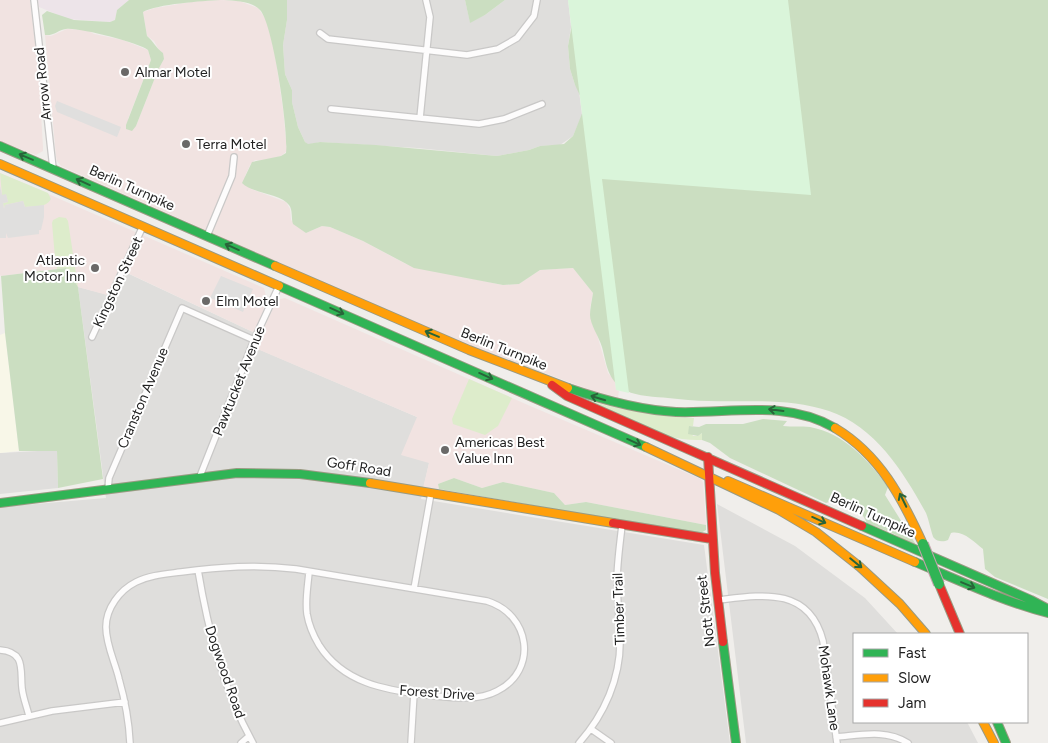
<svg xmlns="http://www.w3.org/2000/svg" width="1048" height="743" font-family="Figtree,sans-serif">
  <rect width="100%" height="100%" fill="#f0eeeb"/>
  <path fill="#dfdedc" d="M287 0H465L470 22 485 15 505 0H568L571 27 568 46 570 69 575 85 579 91 582 115 573 136 560 145 540 146 529 150 497 156 417 148 320 142 308 145 305 142 298 127 292 102V90L285 74 283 45 287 20Z
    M127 273 255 333 249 345 417 417 429 463 421 499 704 545 730 743H0V507L106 498 78 287 116 297Z
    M57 450 58 488 0 494V453Z
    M717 504 795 546 865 598 898 634H854V722H967L978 743H746Z"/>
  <path fill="#f1e3e1" d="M0 0H30L39 78 43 147V151L36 155 0 141Z
    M220 0 239 1 258 8 267 21 273 41 283 109 287 151 281 156 263 161 255 160 250 165 245 176 251 189 286 202 290 209 291 220 306 233 322 226 330 227 363 241 406 264 502 285 519 284 540 270 573 268 593 293 590 308 592 324 596 331 608 373 615 381 616 390 619 391 618 397 596 392 452 339 61 166 57 161 56 156 45 35 51 36 67 29 87 30 94 34 123 40 148 50 151 60 128 119 136 126 158 70 164 59 154 41 147 36 143 12 155 8 197 1Z
    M0 173 264 288 267 301 255 333 119 269 107 295 78 287 66 268 1 276 0 275Z
    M285 298 528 405 701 479 703 483 706 525 586 502 565 505 554 493 503 482 482 488 454 478 438 484 439 489 423 488 429 463 401 455 417 417 255 348 276 302 280 299Z"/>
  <path fill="#ede4e9" d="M38 0H129L117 10 115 20 110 22 68 19 39 7Z"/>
  <path fill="#f8f7e8" d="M5 333 19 451 0 453V335Z"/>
  <path fill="#ddeccb" d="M0 173 48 193 51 199C46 208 34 206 25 207L23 201 5 205 4 209 3 203 8 202 6 195H2Z
    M59 217 66 218 68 221 78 287 66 268 57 269 56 264H53L55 258 52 223 53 220Z
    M469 379 512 398 498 426 485 435 453 424 452 419Z
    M580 398C618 409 654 417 694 418L693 426H689L693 436H698L702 433V440C659 442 618 415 580 398Z"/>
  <path fill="#cbdec1" d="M129 0H220C203 1 157 4 143 12L147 36C153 41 156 48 163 53L164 59 158 70 136 126 132 131 126 129V125L151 60 148 50C139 43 78 27 66 29 58 30 54 36 45 35L42 15 47 11 74 20 110 22 115 20 117 10Z
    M224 0H287V20L283 45 285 74 292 90V102L298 127 305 142 308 144 320 142 376 145 497 156 529 150 540 146 564 144 573 136 585 106 575 85 570 69 568 46 573 18 570 0H1048V599L995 577 985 569 983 549C974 542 963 530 951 533L948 540C944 542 937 542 934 538 932 536 929 520 926 513 904 473 876 427 829 411 789 398 751 402 709 401 695 401 681 399 668 398 657 397 636 396 627 391 607 381 607 365 602 347 599 337 590 324 590 315 590 308 592 300 593 293L573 268 540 270 519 284 503 285 414 268 363 241 330 227 322 226 306 233 293 224C291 218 293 210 289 205 281 194 251 193 242 183L252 162 281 156 286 153C289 133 273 23 260 10 252 1 235 1 224 0Z
    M465 0H505L485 15 470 23Z
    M66 268 78 287 103 479 58 488 57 451H19L5 333 1 276Z
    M763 419 787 421 783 426C792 427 801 426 810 427 844 433 869 461 888 487L885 495 918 548 894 534 867 523C857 503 847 496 826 503L730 458 710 443 702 440V433L698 436 688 434 689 426 699 427 706 424H743Z
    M454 478 482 488 503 482 554 493 565 505 586 502 706 525V530L699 534 439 489 438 484Z"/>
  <path fill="#daf5da" d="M568 0H788L811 195 602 179 629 393 616 390Z"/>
  <path fill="#e0dfde" d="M57 101 121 127 117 137 57 112 55 106Z
    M0 186 2 195 6 194 8 202 3 203 4 209 5 205 23 201 25 207 44 205V217L41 230H39V234L8 238 6 233V238H0Z
    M221 276 253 289 243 312 232 307 233 303 223 299 221 302 210 298Z"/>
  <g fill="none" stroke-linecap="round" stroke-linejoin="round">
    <g stroke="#c9c8c7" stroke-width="8">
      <path id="street" d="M34 0 53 168
        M320 33 328 39 467 55 498 49 517 38 534 16 537 0
        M331 109 479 124 504 119 542 104
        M420 118 430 17 426 0
        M207 236 232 176 234 157
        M92 337 143 226
        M200 476 254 340 279 286
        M108 489 109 478 182 308 254 340
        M198 570C208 630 223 689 253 743
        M414 589 431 493
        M718 600C761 595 809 586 823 641L837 743
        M0 650C26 652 20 670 22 688 23 698 27 707 29 716
        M0 723 52 711 125 702
        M591 729 611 743
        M836 737C861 735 886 729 908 743
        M130 743C129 721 125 700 119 679 115 662 106 645 106 627 106 608 120 590 136 582 150 575 166 574 181 572 220 567 256 564 296 569L487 601C530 614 539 670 497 691 477 702 448 697 426 695 385 690 343 683 319 645 313 635 309 626 307 614 305 600 308 585 309 572
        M241 743 249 736
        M411 743 414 693
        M579 743C604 715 621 678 620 639 620 620 617 601 617 582 617 563 620 544 622 525"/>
    </g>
    <g stroke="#999a82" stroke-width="10">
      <path id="fast" d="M0 146 275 266
        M279 286 646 447
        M568 388C603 400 639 410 676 412 730 414 786 399 835 428
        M0 503 237 473 300 474 370 483
        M862 526 1031 600 1048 609
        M915 562C958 580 1002 601 1048 613
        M723 642 736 743
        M997 722 1006 743"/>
    </g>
    <g stroke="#999a82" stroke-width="10">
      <path id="slow" d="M0 164 279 286
        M275 266 469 350 568 388
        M835 428C880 455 902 498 923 544
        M646 447 779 510 816 532 860 567 900 604 926 634
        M728 481 915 562
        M370 483 613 523
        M983 722 994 743"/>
    </g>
    <g stroke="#999a82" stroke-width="10">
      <path id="jam" d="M552 385 567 396 862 526
        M708 457 715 573 723 642
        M613 523 712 539
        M939 584 960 634"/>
    </g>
    <use href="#street" stroke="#fdfcfc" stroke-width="5.5"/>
    <use href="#fast" stroke="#30b455" stroke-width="8"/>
    <use href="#slow" stroke="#ff9f0a" stroke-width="8"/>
    <use href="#jam" stroke="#e5322d" stroke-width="8"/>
    <g stroke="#c5a2ac" stroke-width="12" stroke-linecap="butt">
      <path id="fast-bridge" d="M923 544 939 584"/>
    </g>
    <use href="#fast-bridge" stroke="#30b455" stroke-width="10"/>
  </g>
  <defs><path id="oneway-shaft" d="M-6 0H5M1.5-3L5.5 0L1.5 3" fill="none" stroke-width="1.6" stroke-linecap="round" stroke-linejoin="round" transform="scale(1.25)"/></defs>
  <g stroke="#286439">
    <use href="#oneway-shaft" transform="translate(26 157) rotate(-157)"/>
    <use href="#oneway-shaft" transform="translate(83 182) rotate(-156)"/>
    <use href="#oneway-shaft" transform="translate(232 247) rotate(-156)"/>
    <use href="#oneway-shaft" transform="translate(337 311) rotate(24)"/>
    <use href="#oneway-shaft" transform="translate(432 334) rotate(-157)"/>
    <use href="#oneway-shaft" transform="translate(486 376) rotate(24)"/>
    <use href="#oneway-shaft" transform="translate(598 398) rotate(-163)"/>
    <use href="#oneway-shaft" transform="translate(776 410) rotate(-173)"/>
    <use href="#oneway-shaft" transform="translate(634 442) rotate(24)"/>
    <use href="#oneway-shaft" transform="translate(903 500) rotate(-116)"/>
    <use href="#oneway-shaft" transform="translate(819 520) rotate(24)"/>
    <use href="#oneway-shaft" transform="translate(856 563) rotate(39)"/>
    <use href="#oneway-shaft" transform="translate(968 585) rotate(23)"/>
  </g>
  <g fill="#6a6968" stroke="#fff" stroke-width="2">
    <circle cx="125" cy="72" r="5"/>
    <circle cx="186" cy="144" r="5"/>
    <circle cx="95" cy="268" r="5"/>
    <circle cx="206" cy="301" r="5"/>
    <circle cx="445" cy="450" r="5"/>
  </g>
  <g text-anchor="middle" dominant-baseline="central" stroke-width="4" stroke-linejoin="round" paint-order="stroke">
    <g font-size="14" fill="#222" stroke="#fff" text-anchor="start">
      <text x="135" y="72">Almar Motel</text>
      <text x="196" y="144">Terra Motel</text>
      <text x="85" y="260" text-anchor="end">Atlantic<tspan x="85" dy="16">Motor Inn</tspan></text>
      <text x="216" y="301">Elm Motel</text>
      <text x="455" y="442">Americas Best<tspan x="455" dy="16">Value Inn</tspan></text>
    </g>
    <g font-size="14" fill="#222" stroke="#fff">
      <text transform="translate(43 84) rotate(-96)">Arrow Road</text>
      <text transform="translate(132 188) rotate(24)">Berlin Turnpike</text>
      <text transform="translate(118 282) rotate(-65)">Kingston Street</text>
      <text transform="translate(504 349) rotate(22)">Berlin Turnpike</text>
      <text transform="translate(239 381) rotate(-68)">Pawtucket Avenue</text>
      <text transform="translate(143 398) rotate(-67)">Cranston Avenue</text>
      <text transform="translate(359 467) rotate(9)">Goff Road</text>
      <text transform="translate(873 515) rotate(24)">Berlin Turnpike</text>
      <text transform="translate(619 609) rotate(-92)">Timber Trail</text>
      <text transform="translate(706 611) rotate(-97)">Nott Street</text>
      <text transform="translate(225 672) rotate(71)">Dogwood Road</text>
      <text transform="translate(829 688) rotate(82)">Mohawk Lane</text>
      <text transform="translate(437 693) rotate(4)">Forest Drive</text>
    </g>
  </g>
  <rect x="853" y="633" width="175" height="90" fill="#ffffff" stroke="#a7a7a7"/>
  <rect x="863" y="649" width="25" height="8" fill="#30b455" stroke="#a7a7a7"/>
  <text x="898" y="658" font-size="15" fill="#222222">Fast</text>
  <rect x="863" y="674" width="25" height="8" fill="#ff9f0a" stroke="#a7a7a7"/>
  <text x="898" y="683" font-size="15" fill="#222222">Slow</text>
  <rect x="863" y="699" width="25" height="8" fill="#e5322d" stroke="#a7a7a7"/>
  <text x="898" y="708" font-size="15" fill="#222222">Jam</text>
</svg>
